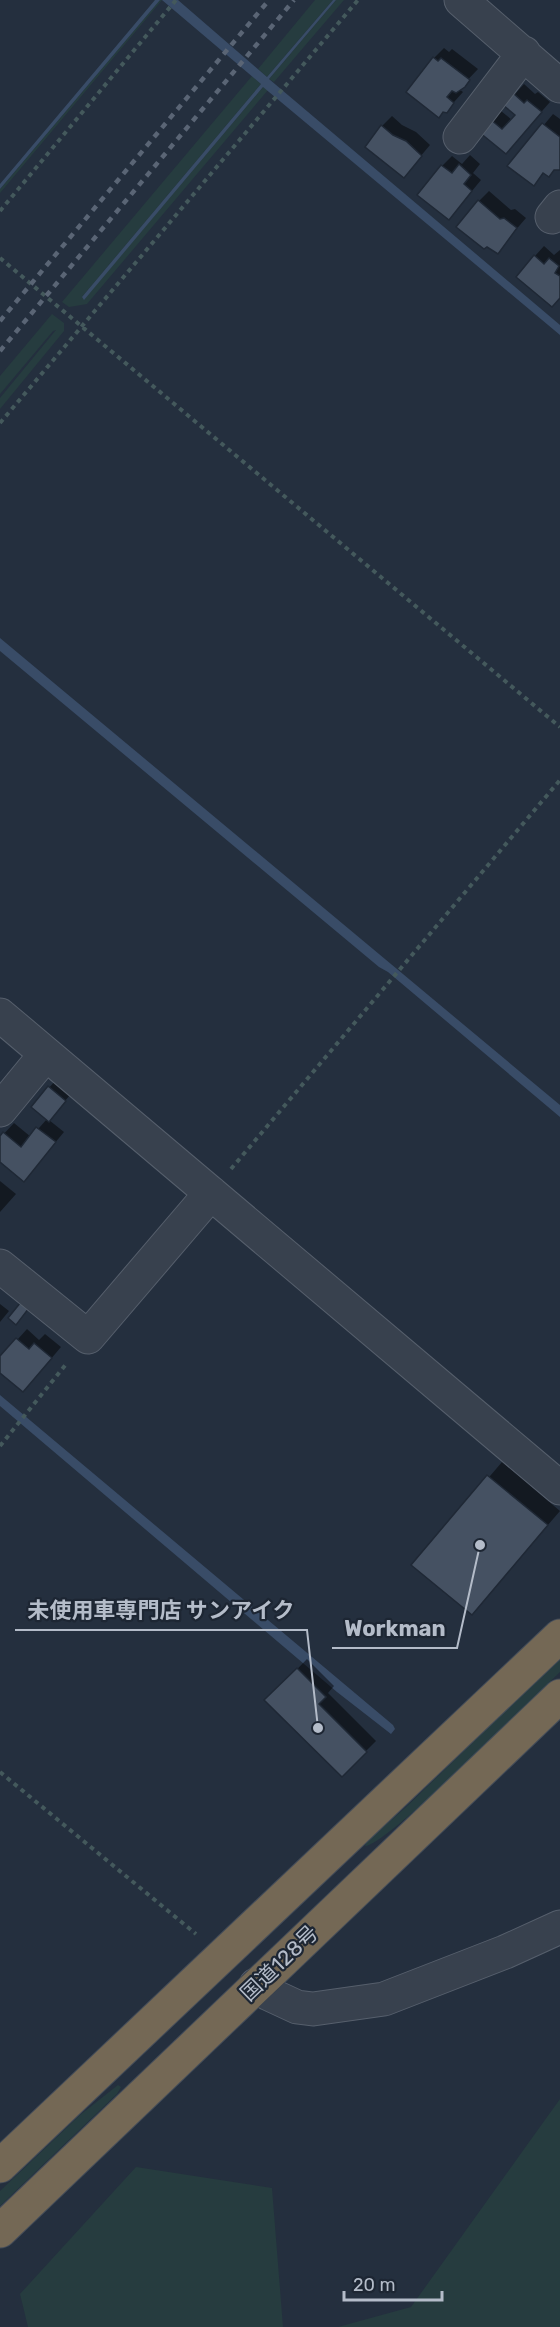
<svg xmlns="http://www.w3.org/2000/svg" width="560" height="2327" font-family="Rubik,'Noto Sans JP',sans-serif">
  <rect width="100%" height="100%" fill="#242f3e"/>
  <path fill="#263c3f" d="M160 0H162L0 193V189Z
    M315 0H333L267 77 258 69Z
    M336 0H344L274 82 269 79Z
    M252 76 261 84 82 297 84 299 263 87 268 90 87 304 69 307 62 302Z
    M52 314 64 323V331L0 409V398L56 330 53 331 0 394V376Z
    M560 1658V1672C534 1697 387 1846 365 1846L367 1841 405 1808Z
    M118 2085 121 2087 117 2094 0 2206V2191L80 2115Z
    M560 2099V2327H338L411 2307Z
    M136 2167 272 2188 283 2327H28L20 2294Z"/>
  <path fill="#394c67" d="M155 0H160L0 189V184Z
    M162 0H178L267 77 333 0H336L269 79 560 325V335L263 87 84 300 82 297 261 84Z
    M0 638 560 1105V1117L388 972 379 967 0 651Z
    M0 1395 393 1725 395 1729 391 1734 337 1692 0 1406Z"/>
  <path fill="#0007" d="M444 48 449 52 452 49 478 69 459 89 463 92 446 111 434 58Z
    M524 84 535 94 538 92 550 102 506 152 491 120 501 111 512 120 517 115 505 105Z
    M553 114 560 119V168L545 172 533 184 510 166Z
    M392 116 402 125 416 132 430 145 404 176 382 126Z
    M470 155 480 164 473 173 481 180 458 208 442 166 452 156 462 164Z
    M489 191 511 210 515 209 526 218 497 252 479 201Z
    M544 246 554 255 560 250V297L535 256Z
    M54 1082 70 1095 49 1120 64 1132 24 1180 0 1160V1138L14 1123 31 1137 47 1119 33 1107Z
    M0 1181 16 1194 0 1212Z
    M0 1304 9 1311 0 1322Z
    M27 1329 39 1340 45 1334 61 1347 33 1380 0 1371V1359Z
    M502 1462 560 1511 472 1613 414 1565Z
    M307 1659 334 1686 328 1693 376 1741 342 1775 267 1700Z"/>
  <path fill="#455162" stroke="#1f2835" stroke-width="1.5" d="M433 57 438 61 441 58 470 80 465 87 456 93 452 91 447 97 454 103 447 113 443 112 439 118 406 92Z
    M513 93 524 103 527 100 542 112 506 154 479 132 490 119 502 129 515 115 503 105Z
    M542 123 560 137V170H554L549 177 543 173 534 186 507 166Z
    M381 125 393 135 406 141 422 156 404 178 365 147Z
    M459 164 471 175 464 184 472 191 449 220 417 195 441 165 452 173Z
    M478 200 500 219 504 218 517 228 498 254 487 247 484 249 456 227Z
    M534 255 544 264 549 258 559 266 555 273 560 276V298L552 307 516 277Z
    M48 1086 66 1101 49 1122 31 1107Z
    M36 1127 56 1142 24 1182 0 1162V1136L3 1132 21 1147Z
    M21 1302 29 1308 16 1325 8 1318Z
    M16 1338 29 1349 34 1343 52 1358 23 1392 0 1373V1356Z
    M487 1475 548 1525 472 1615 411 1565Z
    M297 1668 326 1697 319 1704 367 1752 342 1777 264 1700Z"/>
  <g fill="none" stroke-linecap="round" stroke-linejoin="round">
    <g stroke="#565f6c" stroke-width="35">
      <path id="minor" d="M461 0 560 86
        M460 137 524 53
        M552 217 560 207
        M0 1015 560 1488
        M0 1110 46 1054
        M0 1266 88 1337 211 1193
        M256 1985 269 1994 297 2007 313 2009 384 1999 505 1952 560 1927"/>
    </g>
    <g stroke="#434c59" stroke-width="35">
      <path id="highway" d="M0 2166 560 1636
        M0 2231 560 1696"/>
    </g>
    <path stroke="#44595c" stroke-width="4" stroke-dasharray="4.5 4.5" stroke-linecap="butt" d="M0 211 176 0
      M0 258 560 727
      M0 423 358 0
      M231 1169 560 780
      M0 1446 67 1363
      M0 1772 196 1934"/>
    <use href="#minor" stroke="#38414e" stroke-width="33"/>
    <use href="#highway" stroke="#746855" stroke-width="33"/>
    <path stroke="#5a6575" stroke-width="4.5" stroke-dasharray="6 6" stroke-linecap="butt" d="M0 321 269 0
      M0 351 294 0"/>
  </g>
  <g text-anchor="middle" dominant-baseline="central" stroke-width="4.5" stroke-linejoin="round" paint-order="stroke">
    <g font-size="21" fill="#b4bcc9" stroke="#1d2633">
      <text transform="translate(279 1963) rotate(-44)">国道128号</text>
    </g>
  </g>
  <path fill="none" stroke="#b4bcc9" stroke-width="2" d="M318 1728L307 1630H15M480 1545L457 1648H332"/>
  <g fill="#b4bcc9" stroke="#1d2633" stroke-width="2">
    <circle cx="318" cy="1728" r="6"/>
    <circle cx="480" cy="1545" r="6"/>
  </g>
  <g font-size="22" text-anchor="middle" font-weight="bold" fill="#b4bcc9" stroke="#1d2633" stroke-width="4.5" stroke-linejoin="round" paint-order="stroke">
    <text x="161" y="1618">未使用車専門店 サンアイク</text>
    <text x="395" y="1636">Workman</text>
  </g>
  <path d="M344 2291v9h98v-9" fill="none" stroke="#b4bcc9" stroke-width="3"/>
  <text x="353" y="2291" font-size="18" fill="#b4bcc9" stroke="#1d2633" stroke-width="4.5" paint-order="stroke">20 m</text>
</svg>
